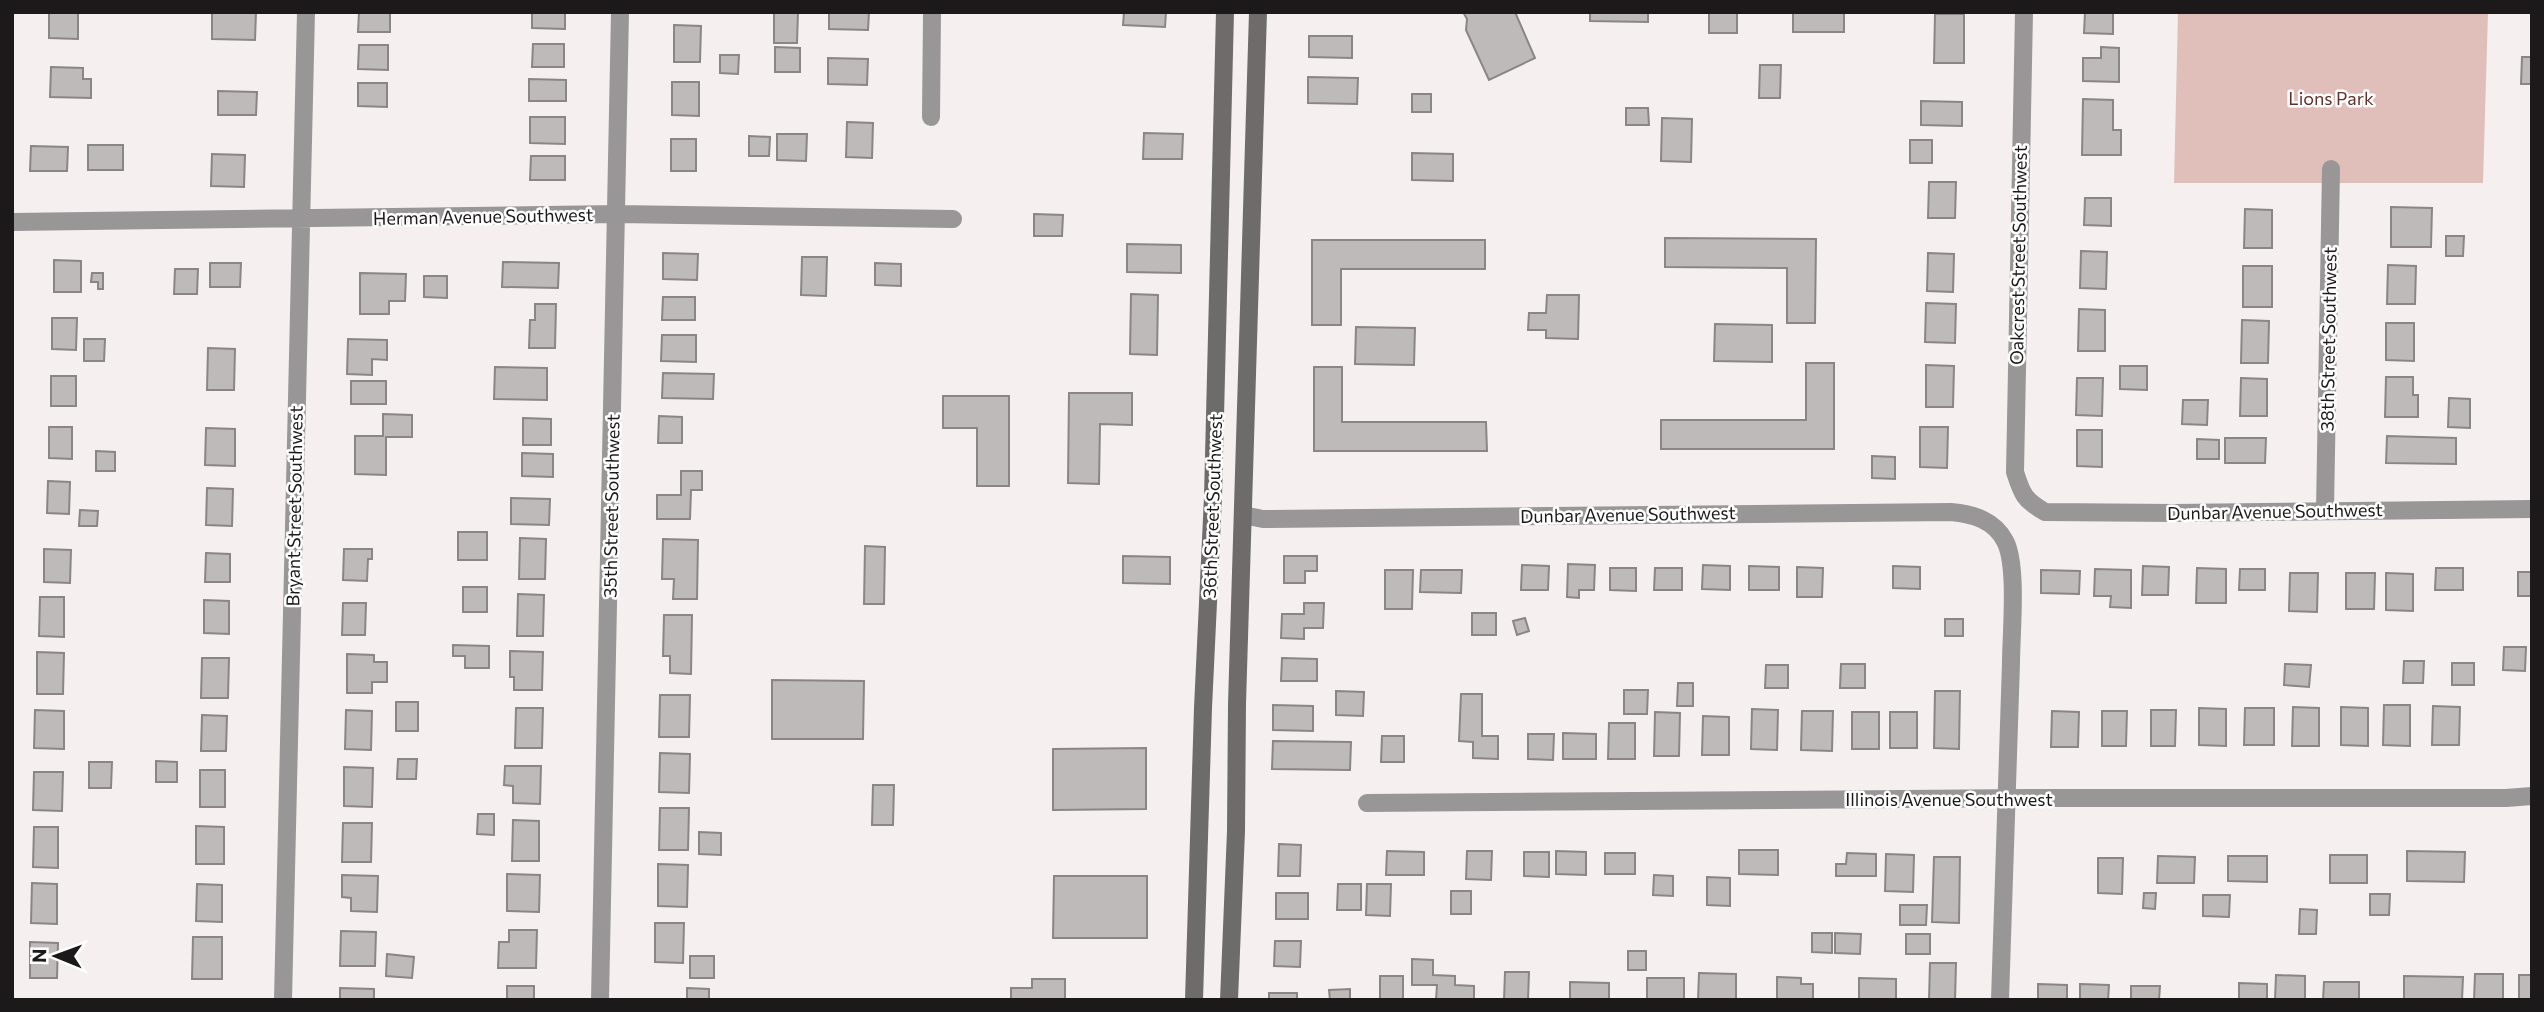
<svg xmlns="http://www.w3.org/2000/svg" width="2544" height="1012" font-family="Commissioner,sans-serif">
  <rect width="100%" height="100%" fill="#f5f0ef"/>
  <path fill="#e0bfbb" d="M2178 12H2488L2483 183H2174Z"/>
  <path fill="#bebab9" stroke="#8a8685" stroke-width="2" d="M49 12H78V39L49 38Z
    M225 12H256L255 40 212 39V13Z
    M359 12H390V32H358Z
    M532 12H565V29L532 28Z
    M774 12H798L797 43H774Z
    M829 12H869L868 30 829 29Z
    M1124 12H1166L1165 27 1123 25Z
    M1463 12H1515L1535 58 1489 80 1466 30 1467 19Z
    M1590 12H1648V22L1590 21Z
    M1709 12H1737V33H1709Z
    M1793 12H1844V32H1793Z
    M2085 12H2113V34L2084 33Z
    M1935 14H1964V63H1934Z
    M674 25 701 26 700 62H674Z
    M1309 36H1352V58L1309 57Z
    M533 44H564V67H532Z
    M359 45H388V70L358 69Z
    M775 47 800 48V72H775Z
    M2101 47 2119 48V82L2083 81V58H2101Z
    M720 55H739L738 74 720 73Z
    M2522 57H2532V84H2521Z
    M828 58 868 59 867 85 828 84Z
    M1760 65H1781L1780 98H1759Z
    M51 67 83 68V79H91V98L50 97Z
    M1308 77 1358 78 1357 104 1308 103Z
    M529 79 566 80V101H529Z
    M672 82H699V116L672 115Z
    M358 83H387V107L358 106Z
    M218 91 257 92 256 115H218Z
    M1412 94H1431V112H1412Z
    M2083 99 2113 100V130H2121V155H2082Z
    M1921 101 1962 102V126L1921 125Z
    M1626 108H1648L1649 125H1626Z
    M530 117H565V144L530 143Z
    M1662 118 1692 119 1691 162 1661 161Z
    M847 122 873 123 872 158 846 157Z
    M1144 133 1183 134 1182 159H1143Z
    M777 134H807L806 161 777 160Z
    M749 136 770 137 769 156H749Z
    M671 139H696V171H671Z
    M1910 140H1932V163H1910Z
    M88 145H123V170H88Z
    M31 146 68 147 67 171H30Z
    M1412 153 1453 154V181L1412 180Z
    M212 154 245 155 244 187 211 186Z
    M531 156H565V180H530Z
    M1929 182H1956L1955 218H1928Z
    M2085 198H2111V226L2084 225Z
    M2391 207 2432 208 2431 247H2391Z
    M2245 209 2272 210V248H2244Z
    M1034 214 1063 215 1062 236H1034Z
    M2446 236H2464L2463 256H2446Z
    M1665 238 1816 239 1815 323H1787V268L1665 267Z
    M1312 240H1485V269H1341V325H1312Z
    M1127 244 1181 245V273L1127 272Z
    M2081 251 2107 252 2106 289 2080 288Z
    M663 253 698 254 697 280 663 279Z
    M1928 253 1954 254 1953 292 1927 291Z
    M802 257H827L826 296 801 295Z
    M54 260 81 261V292H54Z
    M503 262 559 263 558 288 502 287Z
    M210 263H241L240 287H210Z
    M875 263 901 264V286L875 285Z
    M2388 265 2416 266 2415 304H2387Z
    M2243 266H2272V307H2243Z
    M175 269H198L197 294H174Z
    M92 273H103V289H98V282H91Z
    M360 273 406 274 405 301H389V314H360Z
    M424 276H447V298L424 297Z
    M1131 294 1158 295 1157 355 1130 354Z
    M1547 295H1579L1578 339 1546 338V330H1528L1529 313H1546Z
    M663 297H695V320H662Z
    M1926 303 1956 304 1955 343 1925 342Z
    M535 304H556L555 348H529L530 320H535Z
    M2079 309 2105 310V351H2078Z
    M52 318H77L76 350 52 349Z
    M2242 320 2269 321 2268 363H2241Z
    M2386 323H2414V361L2386 360Z
    M1715 324 1772 325V362L1714 361Z
    M1356 327 1415 328 1414 365 1355 364Z
    M662 335H696V362L661 361Z
    M84 339H105L104 361H84Z
    M348 339 387 340V360L372 359V375L347 374Z
    M208 348 235 349 234 390H207Z
    M1806 363H1834V449H1661V420H1806Z
    M1926 365 1954 366 1953 407H1926Z
    M2120 366H2147V390L2120 389Z
    M495 367 547 368V400L494 399Z
    M1314 367H1342V422H1486L1487 451H1314Z
    M663 373 714 374 713 399 662 398Z
    M51 376H76V406H51Z
    M2386 377H2413V395H2418V417H2385Z
    M2077 378H2103L2102 416 2076 415Z
    M2241 378 2267 379V416H2240Z
    M351 381H386V404H351Z
    M1069 393H1132V425L1100 424 1099 484 1068 483Z
    M943 396H1009V486H977V428H943Z
    M2449 398 2470 399V428L2448 427Z
    M2183 400H2208L2207 425 2182 424Z
    M383 414 412 415V437H386V475L355 474V436H383Z
    M659 416 682 417V443H658Z
    M523 418 551 419V445H523Z
    M49 427H72V459L49 458Z
    M1920 427H1948L1947 468 1920 467Z
    M206 428 235 429V466L205 465Z
    M2077 430H2102V467L2077 466Z
    M2387 436 2456 438V464L2386 463Z
    M2225 438H2266L2265 463H2225Z
    M2197 439 2219 440V459H2197Z
    M96 451 115 452V471H96Z
    M522 453 553 454V477L522 476Z
    M1872 456 1895 457V479L1872 478Z
    M681 471H702V490H691L690 519H657V495H681Z
    M48 481 70 482 69 514 47 513Z
    M207 488 233 489 232 526 206 525Z
    M511 498 550 499 549 525 511 524Z
    M80 510 98 511 97 526H79Z
    M458 532H487V560H458Z
    M520 538 546 539 545 579H519Z
    M663 539 698 540 697 599H673L674 579H662Z
    M865 546 885 547 884 604H864Z
    M44 549 71 550 70 583 44 582Z
    M344 549H372V559H368L367 581 343 580Z
    M206 553 230 554V582H205Z
    M1123 556 1170 557V584L1123 583Z
    M1284 556H1317V571H1305V583H1284Z
    M1568 564 1595 565 1594 590H1579V598L1567 597Z
    M1522 565 1549 566 1548 590H1521Z
    M1703 565 1730 566V590L1702 589Z
    M1749 566 1779 567V590H1749Z
    M1893 566 1920 567V589L1893 588Z
    M2143 566 2169 567 2168 595H2142Z
    M1797 567 1823 568 1822 597H1797Z
    M1610 568H1636V591L1610 590Z
    M1655 568H1682V590H1654Z
    M2197 568 2226 569V603H2196Z
    M2436 568H2463V590H2435Z
    M2095 569 2131 570V608L2110 607 2111 596H2094Z
    M2240 569H2265V590H2239Z
    M1385 570H1413L1412 609H1385Z
    M1421 570H1462L1461 593 1420 592Z
    M2041 570 2080 571 2079 594 2041 593Z
    M2518 572H2532V596H2518Z
    M2290 573H2318L2317 612 2289 611Z
    M2346 573H2375L2374 609H2346Z
    M2386 573 2413 574V611L2386 610Z
    M463 587H487V612H463Z
    M518 594 544 595 543 636H517Z
    M40 597H64V637L39 636Z
    M204 600 229 601V634L204 633Z
    M343 603H366L365 635H342Z
    M1304 603H1324L1323 628H1304V639L1281 638 1282 614H1304Z
    M1472 613H1496V635H1472Z
    M664 615H692L691 674 670 673V656H663Z
    M1525 618 1529 631 1517 635 1513 621Z
    M1945 619H1963V636H1945Z
    M453 645 489 646V668H465V656H453Z
    M2504 647H2526L2525 671 2503 670Z
    M510 651 543 652 542 690H514V677H510Z
    M37 652 64 653 63 694H37Z
    M347 654 374 655V662H387V682H372V693H347Z
    M202 658H229L228 698H201Z
    M1282 658 1317 659V681H1281Z
    M2404 661H2424L2423 683H2403Z
    M2452 663H2474V685H2452Z
    M1841 664H1865V688H1840Z
    M2285 664 2311 665 2309 687 2284 685Z
    M1766 665H1788V688H1765Z
    M772 680 864 681 863 739H772Z
    M1678 683H1693V706H1677Z
    M1624 690H1648L1647 714H1624Z
    M1336 691 1364 692 1363 716 1336 715Z
    M1935 691H1960L1959 749 1934 748Z
    M1461 694H1482V736H1498V759L1473 758V742L1459 741Z
    M660 695H690L689 737H659Z
    M396 702H418V731H396Z
    M1273 705 1313 706V731L1273 730Z
    M2384 705H2410V746L2383 745Z
    M2433 706 2460 707 2459 745H2432Z
    M2293 707 2319 708V746H2292Z
    M2341 707 2368 708V746L2341 745Z
    M516 708H543L542 748H515Z
    M2199 708 2226 709V746L2199 745Z
    M2245 708H2274V745H2244Z
    M1752 709 1778 710 1777 750 1751 749Z
    M35 710 64 711V749L34 748Z
    M346 710 372 711 371 750 345 749Z
    M2151 710H2176L2175 746H2151Z
    M1802 711H1833L1832 751 1801 750Z
    M2052 711 2079 712 2078 747H2051Z
    M2102 711H2127L2126 746H2102Z
    M1655 712 1680 713 1679 756H1654Z
    M1852 712H1879V749H1852Z
    M1890 712H1917V748H1890Z
    M202 715 227 716 226 751H201Z
    M1703 716 1729 717V755H1702Z
    M1609 723H1635V759H1608Z
    M1563 733 1596 734V759H1563Z
    M1528 734H1554L1553 760 1528 759Z
    M1382 736H1404V762H1381Z
    M1273 741 1351 742 1350 770 1272 769Z
    M1146 748V809L1053 810V749Z
    M660 753 690 754 689 793 659 792Z
    M398 759H417L416 779H397Z
    M156 761 177 762V782H156Z
    M89 762H112L111 788H89Z
    M505 766H541L540 804 513 803V786L504 785Z
    M344 767 373 768 372 807 344 806Z
    M200 770H225V807H200Z
    M34 772H63L62 811 33 810Z
    M873 785H894L893 825H872Z
    M660 808H689L688 850H659Z
    M478 814H494V835L477 834Z
    M513 820 539 821V861H512Z
    M343 823H372L371 862H342Z
    M196 826 224 827V864H196Z
    M34 827H58V868L33 867Z
    M699 832 721 833V855L699 854Z
    M1279 844 1301 845 1300 876H1278Z
    M1739 850H1778V875L1739 874Z
    M1387 851 1424 852V875H1386Z
    M1467 851H1492L1491 880 1466 879Z
    M1556 851 1586 852V875L1556 874Z
    M2407 851 2465 852 2464 882 2407 881Z
    M1524 852H1549V877L1524 876Z
    M1605 853H1635V874H1605Z
    M1847 853 1876 854V876H1836V864H1846Z
    M1886 854 1914 855 1913 892 1885 891Z
    M2330 855H2367V883H2330Z
    M2158 856 2195 857 2194 883H2157Z
    M2228 856H2267V882L2228 881Z
    M1934 857H1960L1959 923 1932 922Z
    M2098 858H2123L2122 894 2098 893Z
    M658 864 688 865 687 907 658 906Z
    M507 874 540 875 539 912 507 911Z
    M342 875 378 876 377 912 351 911V898L342 897Z
    M1654 875 1673 876V896L1653 895Z
    M1054 876H1147V938H1053Z
    M1707 877 1730 878V906L1707 905Z
    M32 883 57 884V924L31 923Z
    M197 884 222 885V922L196 921Z
    M1338 884H1361V910H1337Z
    M1367 884H1391L1390 916 1366 915Z
    M1451 891H1471V914H1451Z
    M1276 893H1308V919H1276Z
    M2144 893H2156L2155 909 2143 908Z
    M2370 894H2390L2389 915H2370Z
    M2203 895H2230L2229 917 2203 916Z
    M1900 905H1927L1926 925H1900Z
    M2300 909 2317 910 2316 934H2299Z
    M655 923H684L683 963 655 962Z
    M509 930H537L536 968H498L499 942H509Z
    M341 931 376 932 375 966H340Z
    M1812 933H1832V953L1812 952Z
    M1835 933 1861 934 1860 954 1835 953Z
    M1906 934H1930V954H1906Z
    M193 937H222V979H192Z
    M1275 941H1301L1300 967 1274 966Z
    M30 942 58 943 57 978H30Z
    M1628 951H1646V970H1628Z
    M387 954 414 957 412 978 386 976Z
    M690 956H714V978H690Z
    M1412 959 1433 960V975L1455 976V985L1474 986V1000H1436L1437 985H1412Z
    M1930 963H1956L1955 1000H1929Z
    M1505 972H1529L1528 1000H1504Z
    M1699 973 1736 974V1000H1698Z
    M2475 974H2503V1000H2474Z
    M2276 975 2305 976V1000H2275Z
    M2519 975H2532V1000H2519Z
    M1380 976H1403V1000H1380Z
    M2404 976 2463 977 2462 1000H2404Z
    M1777 977 1801 978V984H1813V1000H1777Z
    M1647 978H1684V1000H1647Z
    M1859 978 1896 979V1000H1859Z
    M1032 979H1065V1000H1011V988H1032Z
    M1570 982 1609 983V1000H1570Z
    M2324 982H2359V1000H2323Z
    M2239 983 2267 984V1000H2239Z
    M2038 984 2067 985V1000H2038Z
    M2080 984 2109 985 2108 1000H2080Z
    M507 986H534V1000H507Z
    M2131 986H2160L2159 1000H2131Z
    M340 988 374 989V1000H340Z
    M687 988 709 989V1000H687Z
    M1350 989V1000H1330L1329 990Z
    M1269 993H1297V1000H1269Z"/>
  <g fill="none" stroke-linecap="round" stroke-linejoin="round">
    <path stroke="#989696" stroke-width="18" d="M2024 12 2015 472C2022 494 2024 500 2045 512L2174 513 2532 509
      M931 117 932 12
      M12 222 618 214 953 219
      M2325 510 2331 169
      M1243 515 1263 519 1951 512C1973 514 1994 520 2005 541 2018 565 2011 634 2011 663 2008 775 2004 887 2000 1000
      M1367 803 2028 798H2506L2532 796
      M283 1000 306 12
      M600 1000 620 12"/>
    <path stroke="#6e6b6b" stroke-width="18" d="M1194 1000 1203 708 1213 497 1225 12
      M1229 1000 1236 831 1237 704 1258 12"/>
  </g>
  <g text-anchor="middle" dominant-baseline="central" stroke-width="5" stroke-linejoin="round" paint-order="stroke">
    <g font-size="18" fill="#652f29" stroke="#fff">
      <text x="2331" y="98">Lions Park</text>
    </g>
    <g font-size="18" fill="#1b1919" stroke="#fff">
      <text transform="translate(483 216) rotate(-1)">Herman Avenue Southwest</text>
      <text transform="translate(2018 255) rotate(-89)">Oakcrest Street Southwest</text>
      <text transform="translate(2328 339) rotate(-89)">38th Street Southwest</text>
      <text transform="translate(294 506) rotate(-89)">Bryant Street Southwest</text>
      <text transform="translate(611 506) rotate(-89)">35th Street Southwest</text>
      <text transform="translate(1212 506) rotate(-88)">36th Street Southwest</text>
      <text transform="translate(2275 511) rotate(-1)">Dunbar Avenue Southwest</text>
      <text transform="translate(1628 514) rotate(-1)">Dunbar Avenue Southwest</text>
      <text x="1949" y="799">Illinois Avenue Southwest</text>
    </g>
  </g>
  <rect width="2544" height="1012" fill="none" stroke="#1b1919" stroke-width="28"/>
  <g transform="translate(56 956) rotate(271)" stroke="#ffffff" stroke-width="5" paint-order="stroke">
  <path d="M0-5L12 26L0 18L-12 26Z" fill="#1b1919"/>
  <text y="-10" font-size="19" font-weight="bold" text-anchor="middle" fill="#1b1919">N</text>
  </g>
</svg>
